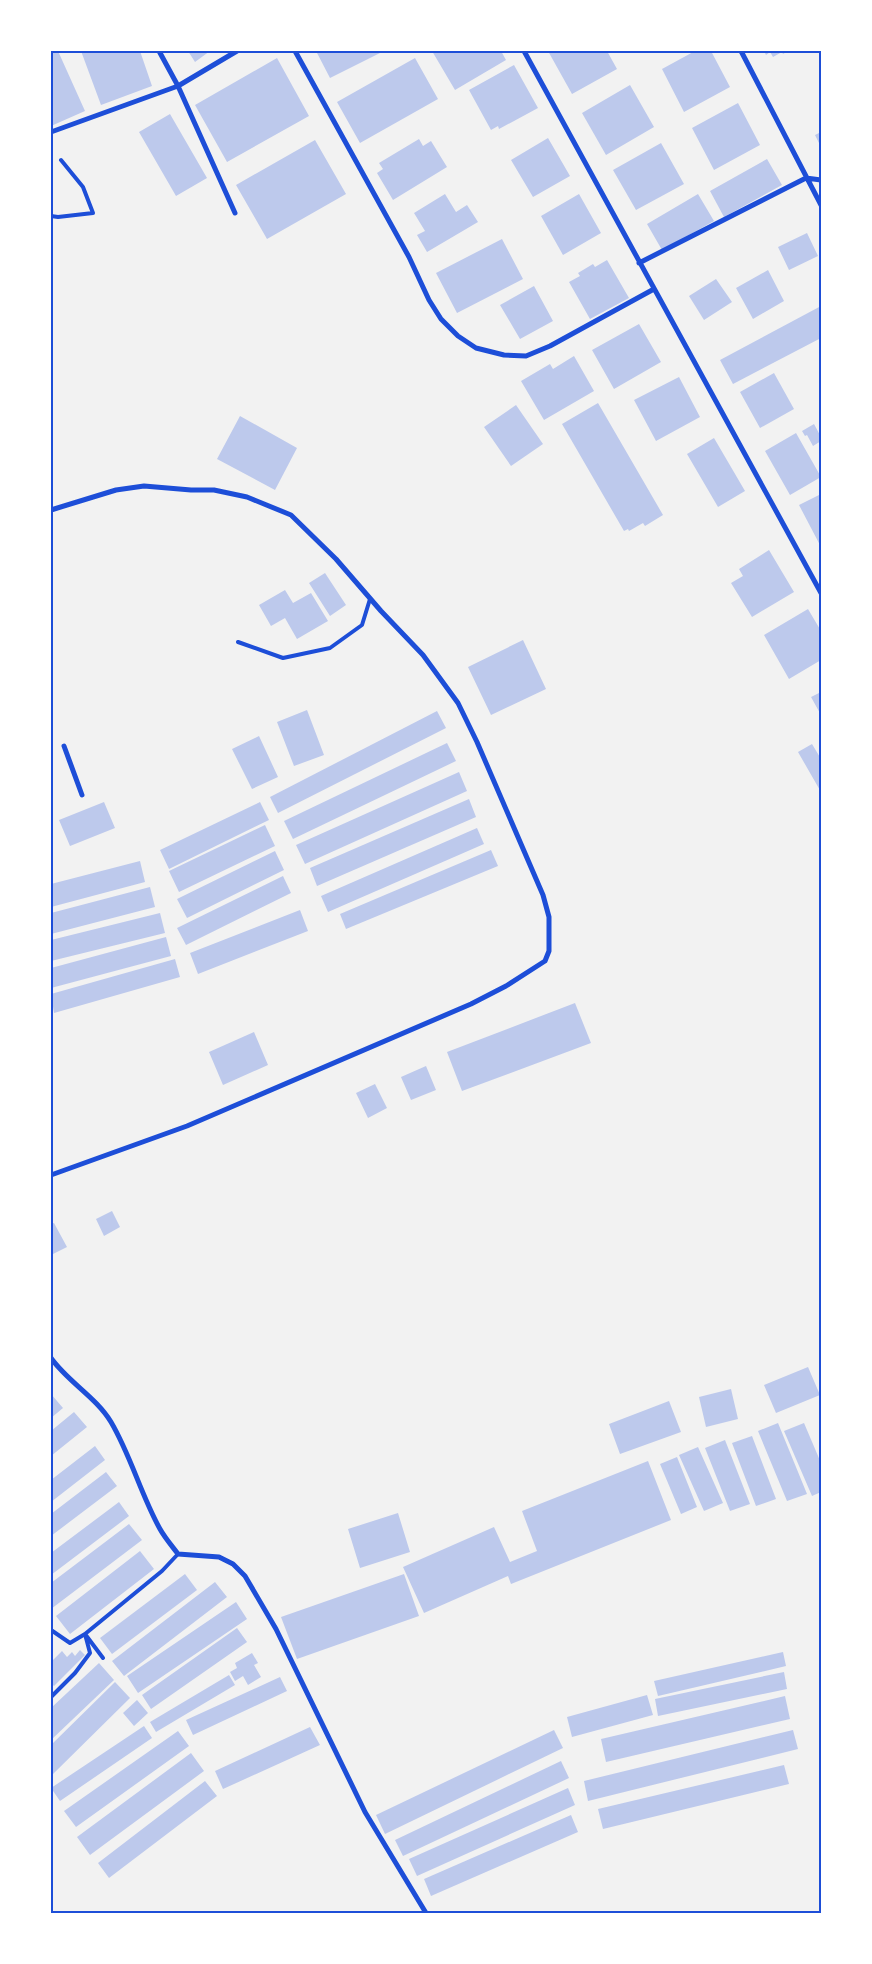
<svg xmlns="http://www.w3.org/2000/svg" width="872" height="1964" font-family="Arial,sans-serif">
  <rect width="100%" height="100%" fill="#f2f2f2"/>
  <path fill="#bdc9ec" d="M51 51H58L85 111 51 126Z
    M81 51H140L152 86 101 105Z
    M188 51H210L195 62Z
    M316 51H384L330 78Z
    M432 51H501L506 60 455 90Z
    M548 51H607L617 69 572 94Z
    M695 51H711L730 87 684 112 662 69Z
    M764 51H788L783 54 782 52 773 57 770 52 766 55Z
    M277 58 309 116 227 162 195 105Z
    M415 58 438 99 360 143 337 102Z
    M514 65 538 108 499 129 498 126 491 130 469 90Z
    M630 85 654 127 606 155 582 113Z
    M738 103 760 145 714 170 692 128Z
    M170 114 207 178 176 196 139 132Z
    M821 132V147L815 135Z
    M548 138 570 176 533 197 511 160Z
    M419 139 423 146 431 141 447 167 393 200 377 173 383 169 379 163Z
    M315 140 346 194 267 239 236 185Z
    M661 143 684 184 636 210 613 170Z
    M767 159 782 185 724 217 710 191Z
    M445 194 456 212 467 205 478 222 427 252 417 235 425 231 414 213Z
    M579 194 601 233 563 255 541 216Z
    M698 194 714 221 662 250 647 224Z
    M807 233 818 256 789 270 778 247Z
    M502 239 523 279 457 313 436 273Z
    M607 260 629 298 590 319 569 282 580 276 578 273 593 264 595 267Z
    M768 270 784 301 753 319 736 288Z
    M716 279 732 302 704 320 689 296Z
    M534 286 553 321 520 339 500 305Z
    M821 306V338L733 384 720 360Z
    M639 324 661 362 614 389 592 350Z
    M574 356 594 391 544 420 521 381 550 364 553 369Z
    M774 373 794 409 760 428 740 392Z
    M679 377 700 417 656 441 634 400Z
    M598 403 663 515 645 526 643 523 629 531 628 529 624 531 562 424Z
    M516 405 543 444 511 466 484 427Z
    M240 416 297 448 275 490 217 459Z
    M814 424 821 437V441L813 446 807 435 805 436 802 431Z
    M796 433 821 477 790 495 765 451Z
    M714 438 745 491 718 507 687 454Z
    M821 494V547L799 505Z
    M769 550 794 592 752 617 731 583 743 576 739 569Z
    M325 573 346 605 330 616 309 583Z
    M285 590 293 603 311 593 328 621 297 639 285 618 271 626 259 605Z
    M808 609 821 631V660L789 679 764 635Z
    M523 640 546 689 491 715 468 667Z
    M821 692V715L811 697Z
    M307 710 324 755 294 766 277 722Z
    M437 711 446 728 278 813 270 797Z
    M259 736 278 777 252 789 232 749Z
    M447 743 456 761 293 839 284 821Z
    M812 744 821 759V792L798 752Z
    M459 772 467 791 305 864 296 845Z
    M469 799 476 817 317 886 310 868Z
    M104 802 115 828 70 846 59 820Z
    M260 802 269 820 169 869 160 850Z
    M265 825 275 846 179 892 169 871Z
    M477 828 484 844 328 912 321 896Z
    M491 850 498 866 346 929 340 914Z
    M275 851 284 870 187 918 177 899Z
    M140 861 145 882 51 907V884Z
    M283 876 291 893 186 945 177 928Z
    M150 887 155 907 51 934V913Z
    M300 910 308 931 198 974 190 953Z
    M160 913 165 933 51 961V940Z
    M166 937 171 956 51 988V968Z
    M175 959 180 977 54 1013 51 994Z
    M575 1003 591 1043 462 1091 447 1052Z
    M254 1032 268 1065 223 1085 209 1052Z
    M426 1066 436 1090 411 1100 401 1077Z
    M375 1084 387 1108 368 1118 356 1093Z
    M112 1211 120 1227 104 1236 96 1219Z
    M54 1223 67 1247 51 1255V1224Z
    M808 1367 820 1395 776 1413 764 1385Z
    M731 1389 738 1419 706 1427 699 1397Z
    M51 1394 63 1408 51 1418Z
    M669 1401 681 1432 620 1454 609 1424Z
    M74 1412 87 1427 51 1456V1431Z
    M778 1423 807 1494 787 1501 758 1431Z
    M804 1423 821 1463V1492L812 1496 784 1431Z
    M752 1436 776 1499 756 1506 732 1443Z
    M725 1440 750 1504 730 1511 705 1448Z
    M95 1446 105 1460 51 1502V1480Z
    M698 1447 723 1503 704 1511 679 1455Z
    M677 1457 697 1507 681 1514 660 1464Z
    M648 1461 671 1520 511 1584 508 1576 424 1613 403 1567 494 1527 510 1562 537 1551 522 1511Z
    M106 1472 117 1486 51 1536V1514Z
    M119 1502 129 1516 51 1575V1553Z
    M398 1513 410 1552 360 1568 348 1529Z
    M129 1524 142 1540 51 1609V1583Z
    M140 1551 154 1569 70 1634 56 1616Z
    M185 1574 197 1590 112 1654 100 1638Z
    M404 1574 419 1616 297 1659 281 1617Z
    M215 1582 227 1597 124 1676 112 1661Z
    M236 1602 247 1619 138 1693 127 1676Z
    M237 1628 247 1642 151 1709 142 1695Z
    M80 1650 85 1655 54 1686 51 1683V1662L62 1651 67 1657 72 1652 75 1656Z
    M783 1652 786 1666 658 1696 654 1681Z
    M252 1653 258 1663 254 1665 261 1677 248 1685 243 1676 235 1681 230 1672 237 1668 235 1663Z
    M99 1663 114 1680 51 1740V1708Z
    M784 1672 787 1689 658 1716 655 1699Z
    M229 1675 235 1685 156 1732 150 1722Z
    M280 1677 287 1691 193 1735 186 1720Z
    M115 1682 130 1698 51 1776V1745Z
    M647 1695 653 1715 572 1737 567 1717Z
    M785 1696 790 1719 606 1762 601 1739Z
    M137 1700 148 1713 134 1726 123 1713Z
    M144 1726 152 1738 60 1801 51 1788Z
    M310 1727 320 1745 223 1789 215 1771Z
    M554 1730 563 1748 385 1834 376 1815Z
    M793 1730 798 1749 588 1801 584 1781Z
    M178 1731 189 1746 76 1827 64 1811Z
    M191 1753 204 1771 90 1855 77 1837Z
    M561 1761 569 1778 403 1856 395 1840Z
    M784 1765 789 1784 603 1829 598 1809Z
    M205 1781 217 1796 109 1878 98 1863Z
    M568 1788 575 1805 417 1876 409 1859Z
    M571 1815 578 1832 431 1896 424 1879Z"/>
  <g fill="none" stroke-linecap="round" stroke-linejoin="round">
    <path stroke="#1d4ed8" stroke-width="4" d="M51 216 58 217 93 213 83 187 61 160
      M238 642 283 658 330 648 362 625 370 599
      M51 1630 70 1643 85 1634 90 1653 75 1673 51 1697
      M103 1658 85 1634 162 1571 178 1554"/>
    <path stroke="#1d4ed8" stroke-width="5" d="M159 51 178 86 237 51
      M295 51 409 257 429 300 441 319 458 336 476 348 504 355 526 356 550 346 654 289
      M524 51 821 593
      M741 51 821 205
      M51 132 178 86 235 213
      M639 263 806 178 821 180
      M51 510 116 490 144 486 191 490H214L247 497 291 515 336 559 381 611 423 655 458 703 477 742 543 895 549 917V951L545 961 506 986 471 1004 187 1126 51 1175
      M64 746 82 795
      M51 1358C68 1382 96 1397 111 1422 131 1456 141 1495 160 1529 165 1538 172 1546 178 1554L219 1557 233 1564 245 1576 276 1629 365 1812 426 1913"/>
  </g>
  <rect width="872" height="1964" fill="none" stroke="#ffffff" stroke-width="105"/>
  <rect x="52" y="52" width="768" height="1860" fill="none" stroke="#1d4ed8" stroke-width="2"/>
</svg>
